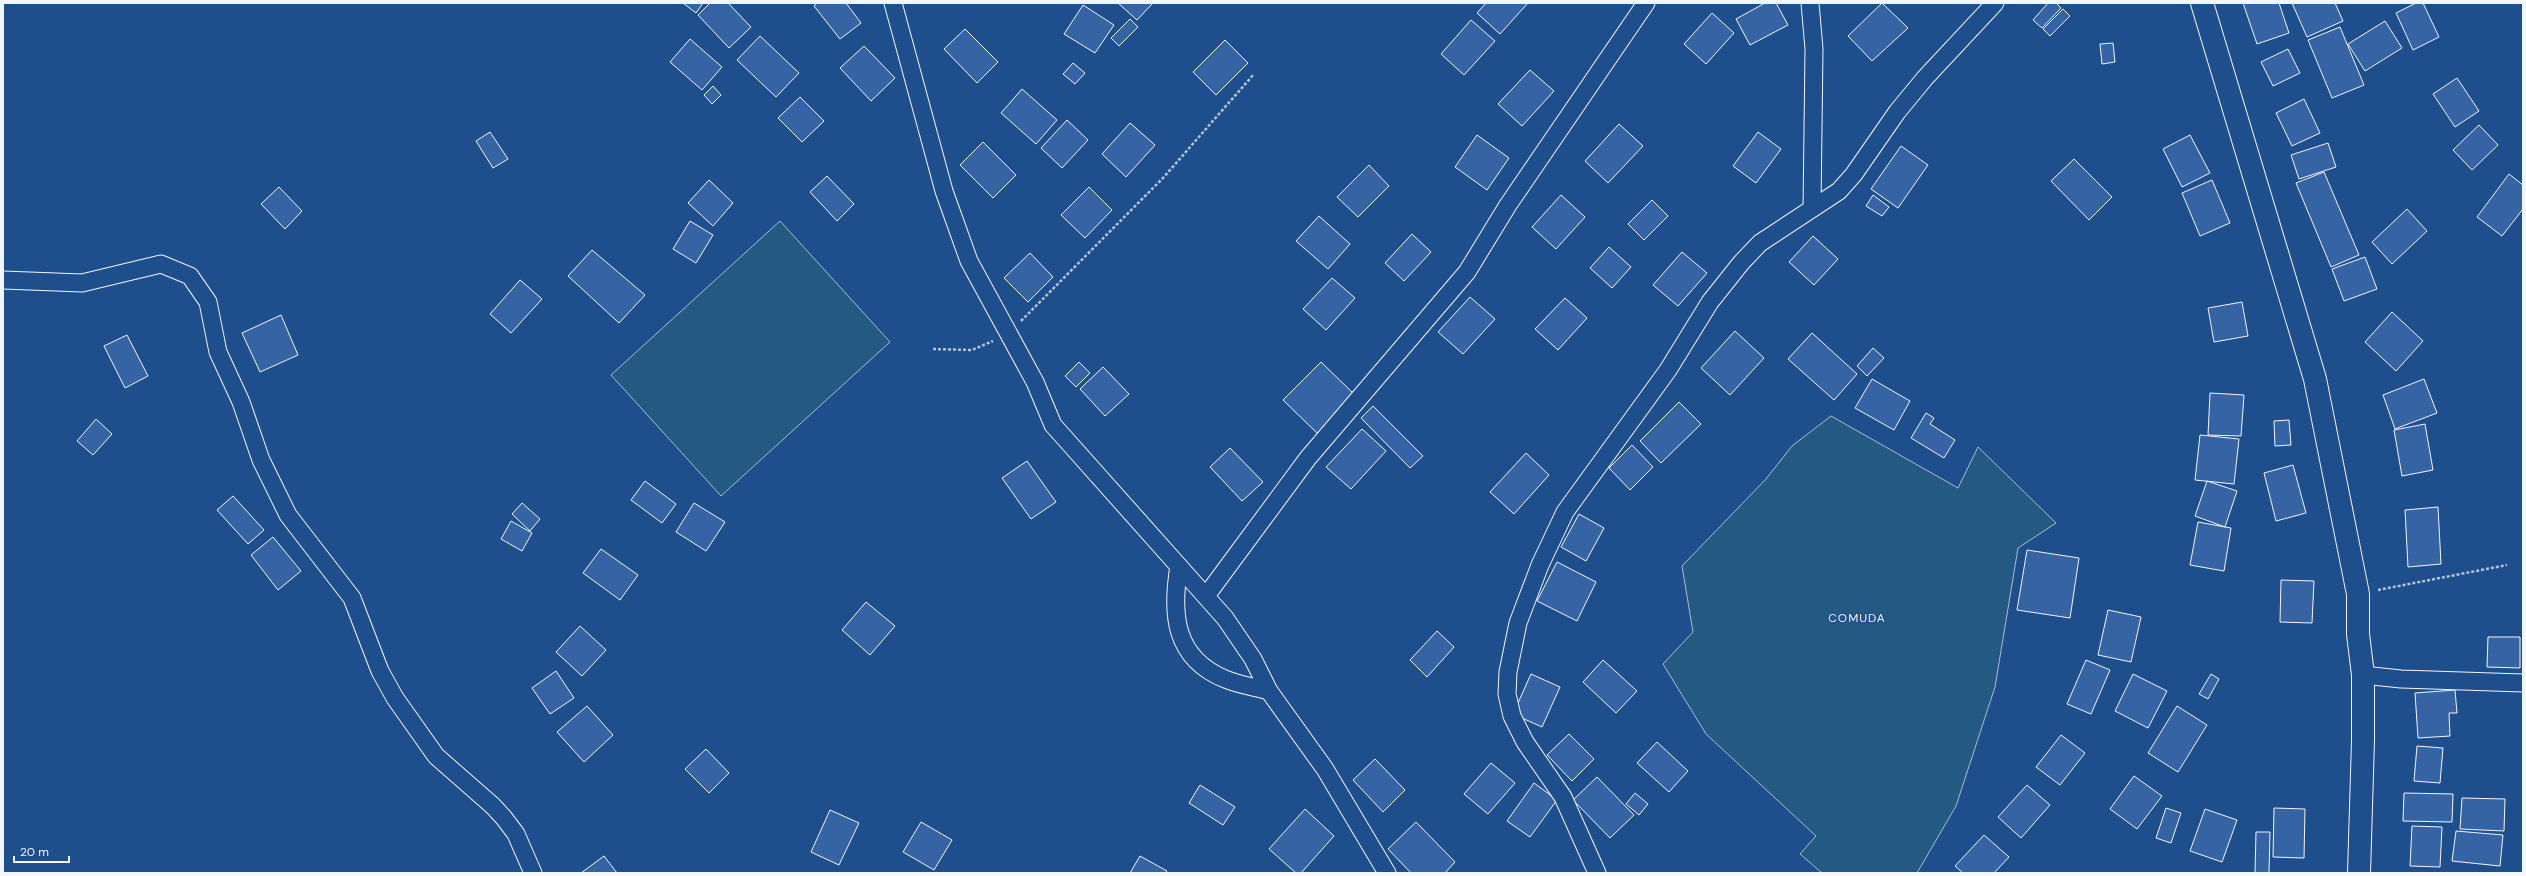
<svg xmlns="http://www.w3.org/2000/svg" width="2526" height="876" font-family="'DM Sans',sans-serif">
  <rect width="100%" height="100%" fill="#1f4e8c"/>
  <path fill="#245a82" stroke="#a8bbd7" d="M780 221 890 342 721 496 611 375Z
    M1831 416 1958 488 1978 447 2056 523 2018 548 1995 687 1956 806 1917 873H1822L1800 854 1816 836 1706 734 1663 664 1693 632 1682 566 1766 479 1792 446Z"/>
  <path fill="#3563a3" stroke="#f2f6ff" d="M683 3H703L696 13Z
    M710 3H728L751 27 729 48 698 15Z
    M817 3H846L861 23 840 39 814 6Z
    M1118 3H1153L1137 20Z
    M1486 3H1528L1500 34 1477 13Z
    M1765 3H1776L1788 25 1750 45 1736 19Z
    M1882 3 1908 28 1872 61 1848 36Z
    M2048 3H2056L2061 8 2042 28 2033 20Z
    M2243 3H2279L2289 33 2257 44Z
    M2292 3H2335L2343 21 2307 37Z
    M2416 3H2423L2439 37 2413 50 2396 13Z
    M1083 5 1114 25 1095 53 1064 34Z
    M2063 9 2070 16 2050 36 2043 29Z
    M1712 13 1734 33 1706 64 1684 44Z
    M1130 19 1138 27 1119 46 1111 38Z
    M1471 20 1495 41 1464 75 1441 54Z
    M2385 21 2402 48 2365 71 2348 44Z
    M2340 27 2364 85 2332 98 2308 40Z
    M965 29 998 62 977 83 944 49Z
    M760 36 799 73 776 97 737 60Z
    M690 39 722 67 702 90 670 62Z
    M1225 40 1248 63 1216 95 1193 72Z
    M2113 43 2115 62 2102 64 2100 44Z
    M864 46 895 78 871 101 840 68Z
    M2288 49 2300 73 2273 86 2261 62Z
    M1073 63 1085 73 1075 84 1063 74Z
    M1530 70 1554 91 1522 126 1498 104Z
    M2457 78 2479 111 2455 127 2433 94Z
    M713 86 721 95 712 104 704 95Z
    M1022 89 1057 120 1036 144 1001 113Z
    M800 97 824 121 802 142 778 118Z
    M2304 99 2320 133 2292 146 2276 113Z
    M1067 120 1088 140 1062 168 1041 148Z
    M1130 123 1155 145 1126 177 1102 154Z
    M1619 124 1643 146 1608 183 1585 161Z
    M2479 125 2498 145 2472 170 2453 150Z
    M490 132 508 159 493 168 476 141Z
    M1758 132 1781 149 1756 183 1733 166Z
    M1477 135 1509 158 1487 190 1455 167Z
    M2190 135 2210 173 2182 187 2163 149Z
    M983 142 1016 175 993 198 960 165Z
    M2328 143 2336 167 2299 179 2291 155Z
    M1901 146 1928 165 1898 208 1871 189Z
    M2074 159 2112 197 2089 220 2051 181Z
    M1369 165 1389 186 1358 217 1337 197Z
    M2324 172 2359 255 2331 267 2296 183Z
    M2509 174 2523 185V209L2502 236 2477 217Z
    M827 176 854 204 837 221 810 192Z
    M709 180 733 203 713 226 688 203Z
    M2212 180 2230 223 2200 236 2182 193Z
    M279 187 302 211 285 229 261 204Z
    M1089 187 1112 210 1085 238 1061 215Z
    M1561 195 1585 217 1556 249 1532 227Z
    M1873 195 1889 207 1882 216 1866 206Z
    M1652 200 1668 216 1644 240 1628 224Z
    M2407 209 2427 231 2392 264 2372 242Z
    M1319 216 1350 244 1328 269 1296 241Z
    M690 221 713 235 696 263 673 249Z
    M1412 234 1431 252 1404 281 1385 263Z
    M1813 236 1838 259 1814 285 1789 262Z
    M1609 247 1631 267 1612 288 1590 268Z
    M592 250 645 295 619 323 568 276Z
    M1682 252 1707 273 1678 306 1653 285Z
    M1030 253 1053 277 1028 302 1004 278Z
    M2365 257 2377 289 2344 301 2332 269Z
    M1332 278 1355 298 1326 330 1303 309Z
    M520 280 542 299 511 333 490 314Z
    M1470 297 1495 319 1463 354 1438 332Z
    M1565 298 1587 318 1558 350 1535 329Z
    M2242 302 2248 336 2214 342 2208 308Z
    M2392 312 2423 341 2396 371 2365 342Z
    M281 315 298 355 260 372 242 333Z
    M1735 331 1764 358 1730 395 1701 368Z
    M1812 333 1857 374 1834 400 1788 359Z
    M127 335 148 376 125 388 104 346Z
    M1873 348 1884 358 1867 376 1857 366Z
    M1079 362 1090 373 1076 387 1065 376Z
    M1321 362 1355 395 1317 433 1283 400Z
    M1103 367 1129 394 1105 416 1080 389Z
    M1872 379 1910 401 1894 430 1855 408Z
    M2424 379 2437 413 2395 429 2383 395Z
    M2210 393 2244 395 2241 436 2208 435Z
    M1679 402 1701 424 1661 463 1640 441Z
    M1373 406 1423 456 1410 468 1361 418Z
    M1926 413 1934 418 1930 424 1955 440 1944 458 1911 438Z
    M96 419 112 434 93 455 77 441Z
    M2289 420 2291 445 2275 446 2274 421Z
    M2425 424 2433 470 2402 476 2394 430Z
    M1362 429 1386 451 1351 489 1326 467Z
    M2200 435 2239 439 2234 484 2195 480Z
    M1632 445 1653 467 1630 490 1609 468Z
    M1230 448 1263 482 1242 501 1210 467Z
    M1526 453 1549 475 1514 514 1490 492Z
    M1027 461 1056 502 1031 519 1002 478Z
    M2293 465 2306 513 2276 521 2264 473Z
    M645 481 676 504 662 523 631 500Z
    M2207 481 2237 491 2225 527 2195 516Z
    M233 496 264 530 248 544 217 510Z
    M522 503 540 519 530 531 512 514Z
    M694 503 725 522 706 551 676 532Z
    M2438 507 2441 564 2408 567 2405 510Z
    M1579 514 1604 528 1586 561 1561 547Z
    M511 521 532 533 522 551 501 539Z
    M2198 522 2231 528 2224 571 2190 565Z
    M273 537 301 571 278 590 251 555Z
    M601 549 638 575 620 600 583 573Z
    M2027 550 2079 558 2070 618 2017 610Z
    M1557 562 1596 582 1577 621 1537 601Z
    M2281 580 2314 581 2312 623 2280 622Z
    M866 602 895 626 870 655 842 630Z
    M2108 610 2141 617 2131 662 2098 655Z
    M580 626 606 650 582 676 556 652Z
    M1437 631 1454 647 1427 677 1410 660Z
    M2488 637H2520V668L2487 667Z
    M1603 660 1637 691 1616 713 1583 682Z
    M2086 660 2110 670 2091 714 2067 704Z
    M556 671 574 698 550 714 532 688Z
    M1531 674 1560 687 1542 727 1513 714Z
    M2133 674 2167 691 2148 728 2115 711Z
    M2211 674 2219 679 2208 699 2199 694Z
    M2455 690 2457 713H2449L2450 736 2418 738 2415 693Z
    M587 706 613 735 584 762 557 732Z
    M2177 706 2207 725 2178 772 2148 753Z
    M1569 734 1594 759 1572 781 1547 755Z
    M2061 735 2085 753 2060 785 2036 767Z
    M1657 742 1688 771 1669 792 1637 763Z
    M2417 746 2443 748 2440 783 2414 781Z
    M706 749 729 773 709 793 685 769Z
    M1375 759 1405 790 1383 812 1353 780Z
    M1491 763 1515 783 1488 814 1464 794Z
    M2134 776 2162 796 2137 829 2110 809Z
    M1597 777 1634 815 1610 838 1573 800Z
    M1534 783 1557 800 1530 837 1507 821Z
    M1200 785 1235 807 1223 825 1189 803Z
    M2027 785 2050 805 2021 838 1998 817Z
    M1635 793 1648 804 1639 815 1626 804Z
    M2404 793 2453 794 2452 822 2403 821Z
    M2462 798 2505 799 2504 831 2460 829Z
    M2166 808 2181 813 2171 843 2156 838Z
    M2274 808 2305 809 2304 858 2273 857Z
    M1305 809 1334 836 1301 873H1296L1269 849Z
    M2205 809 2237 820 2222 862 2190 851Z
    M830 810 859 823 839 865 811 852Z
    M921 822 952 840 934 870 903 852Z
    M1416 822 1455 862 1445 873H1411L1388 849Z
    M2412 826 2442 827 2440 867 2410 866Z
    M2456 831 2503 835 2500 866 2452 861Z
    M2256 832H2270L2269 873H2255Z
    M1984 835 2009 857 1994 873H1963L1955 866Z
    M604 856 617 873H581Z
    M1140 856 1167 871 1165 873H1130Z"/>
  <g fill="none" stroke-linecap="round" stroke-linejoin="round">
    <g stroke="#f2f6ff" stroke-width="19">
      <path id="minor" d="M893 3 944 191 969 261 1035 382 1053 425 1225 618 1253 659 1269 691 1325 769 1387 873
        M1810 3 1814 49 1812 209
        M3 280 82 283 161 264 190 276 208 302 218 352 241 402 261 460 288 515 352 598 380 671 395 698 436 756 493 806 504 818 516 834 533 873
        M1179 566C1171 614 1174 658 1225 679 1239 685 1255 687 1269 691
        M1206 596 1308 458 1467 272 1508 205 1646 3
        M2363 675 2401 679 2523 683
        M1597 873 1563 797 1525 742 1512 716 1507 694 1508 672 1518 623 1540 565 1565 512 1668 370 1710 302 1741 263 1760 243 1839 191 1854 174 1897 112 1925 78 1995 3"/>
    </g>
    <g stroke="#f2f6ff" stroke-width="24">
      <path id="primary" d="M2202 3 2315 379 2358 594V634L2363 675V741L2359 873"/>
    </g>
    <path stroke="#b3c4dc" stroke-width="2.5" stroke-dasharray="3 2" stroke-linecap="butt" d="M1021 321 1163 178 1254 74
      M933 349 972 350 993 341
      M2378 590 2507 565"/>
    <use href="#minor" stroke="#1f4e8c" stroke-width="17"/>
    <use href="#primary" stroke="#1f4e8c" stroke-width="22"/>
  </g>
  <g text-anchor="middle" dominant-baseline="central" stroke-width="3" stroke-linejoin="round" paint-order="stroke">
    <g font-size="12" letter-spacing="1" fill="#f2f6ff" stroke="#1f4e8c">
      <text x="1857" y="618">COMUDA</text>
    </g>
  </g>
  <rect width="2526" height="876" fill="none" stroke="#f2f6ff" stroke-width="8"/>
  <path d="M14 856v6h55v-6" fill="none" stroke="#f2f6ff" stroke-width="2"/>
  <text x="20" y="856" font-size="12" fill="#f2f6ff" stroke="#1f4e8c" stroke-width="3" paint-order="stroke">20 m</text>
</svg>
